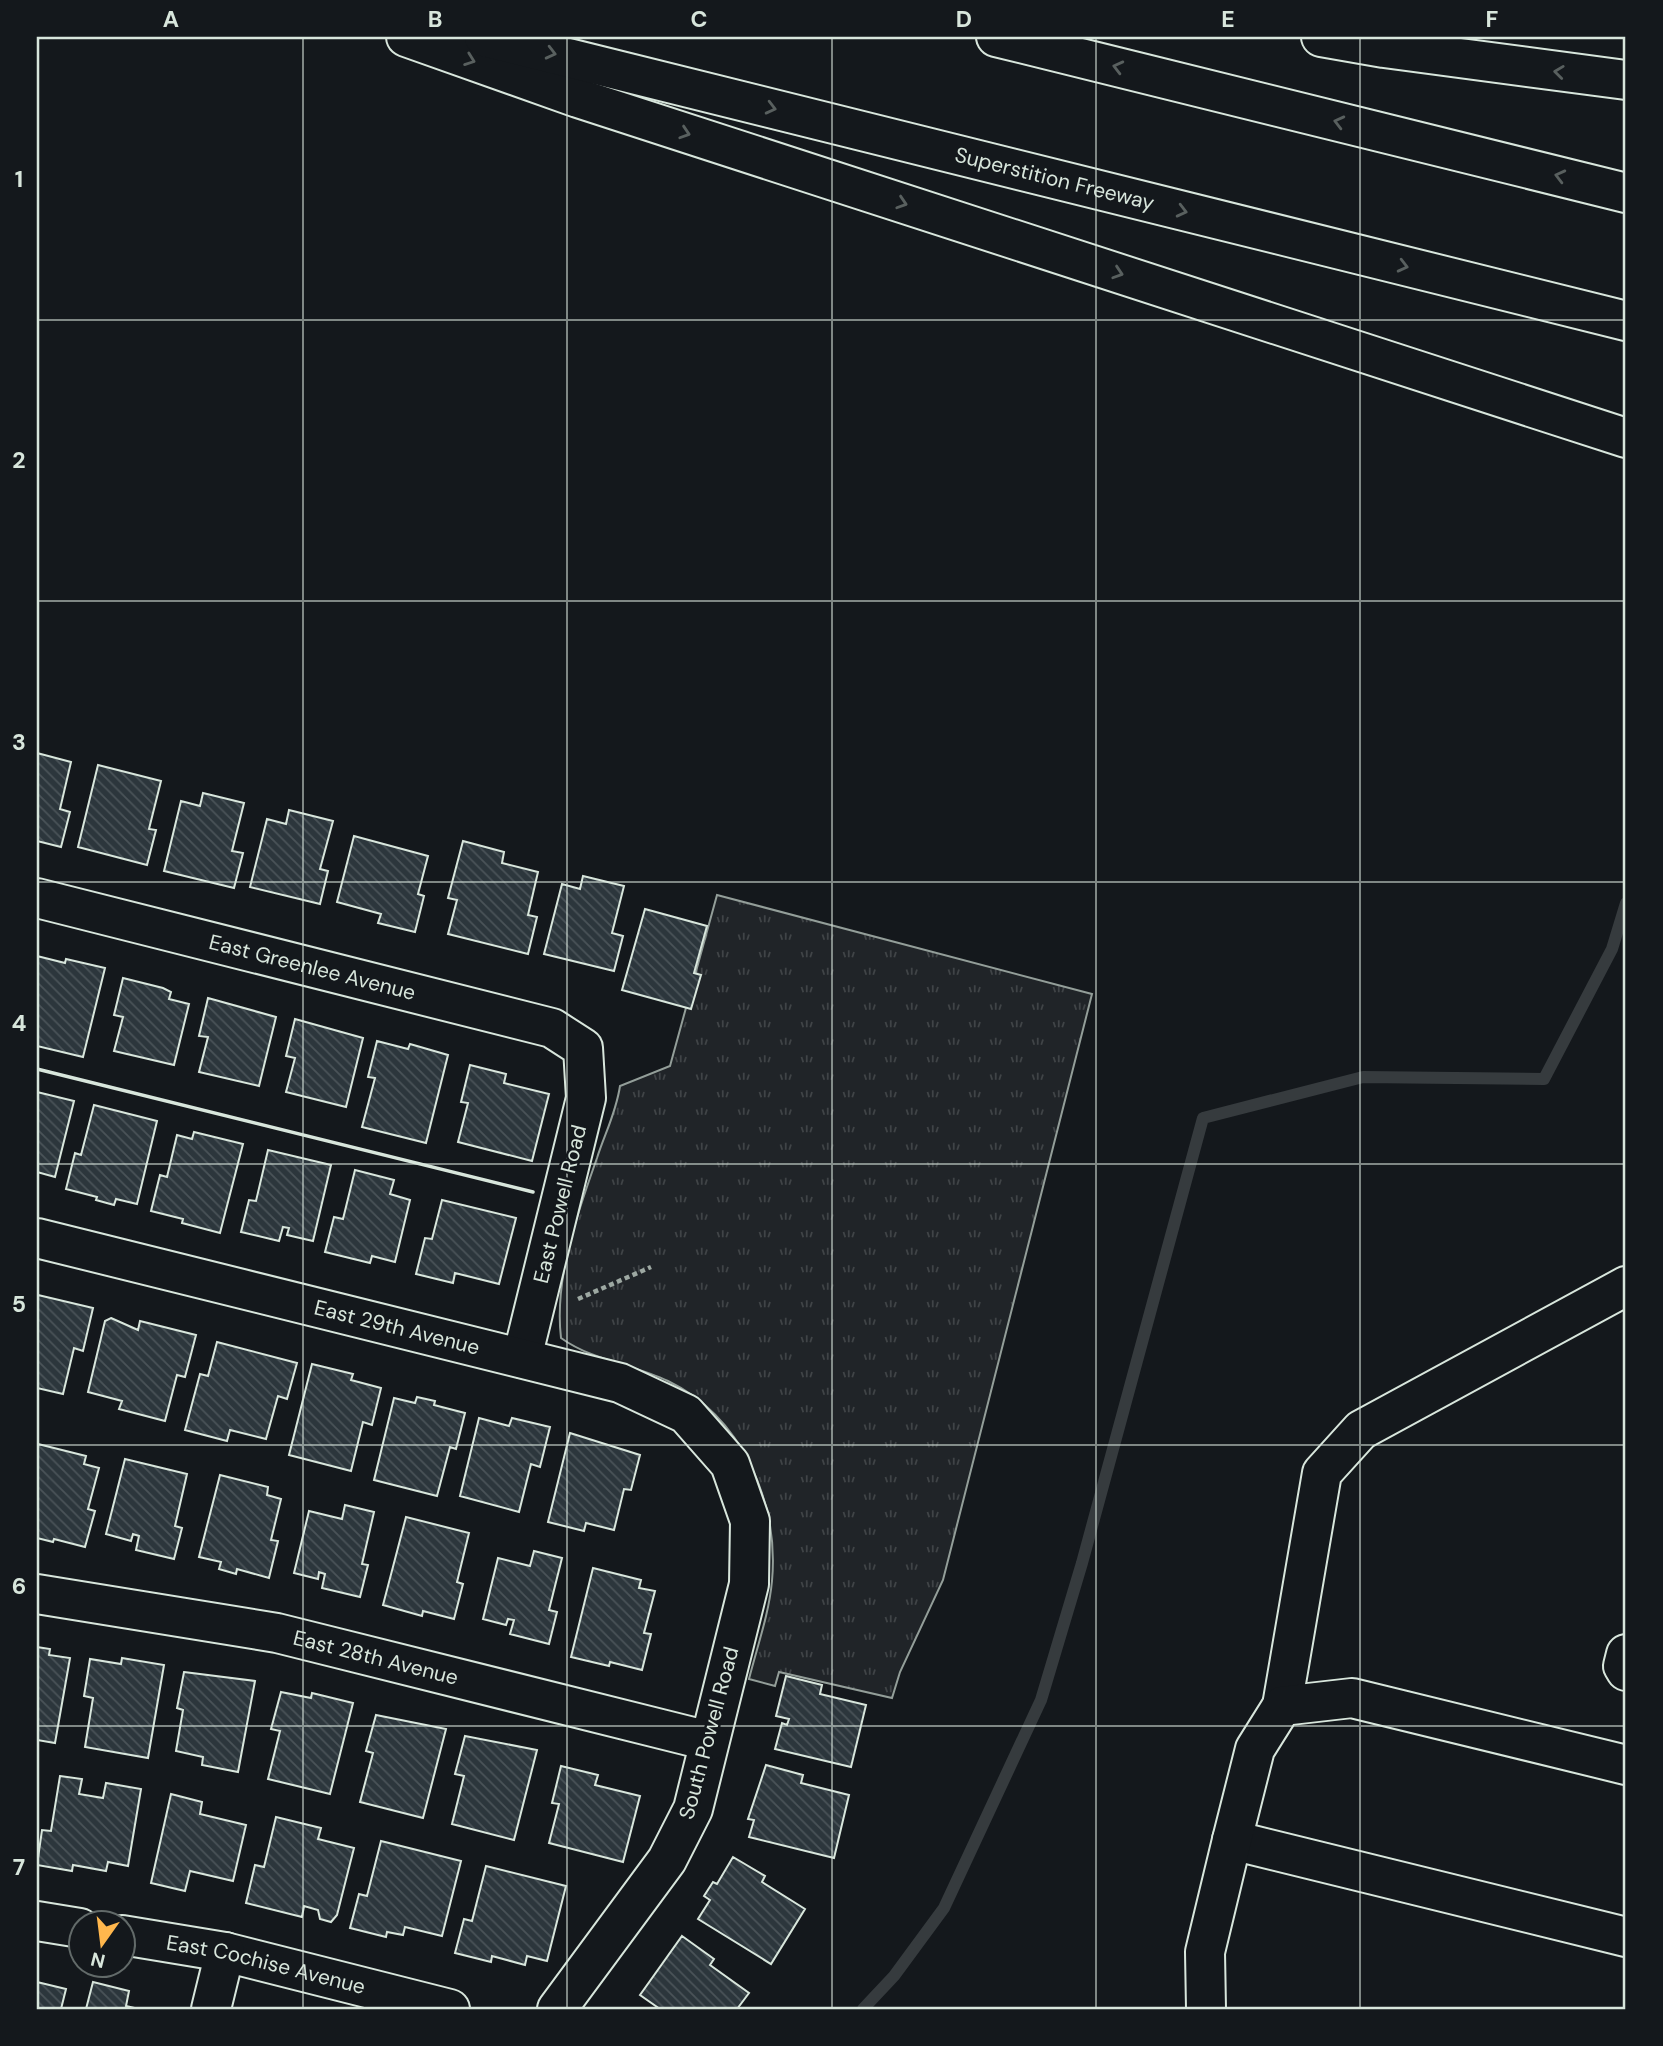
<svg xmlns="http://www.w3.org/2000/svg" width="1663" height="2046" font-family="'DM Sans',sans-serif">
  <defs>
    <pattern id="park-tufts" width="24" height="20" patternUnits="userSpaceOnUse" patternTransform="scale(1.75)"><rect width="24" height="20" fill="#202428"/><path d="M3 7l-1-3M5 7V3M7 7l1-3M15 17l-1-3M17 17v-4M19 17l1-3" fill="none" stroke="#404447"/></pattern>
    <pattern id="building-back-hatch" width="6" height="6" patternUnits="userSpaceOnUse" patternTransform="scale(1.75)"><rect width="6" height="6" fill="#2c363c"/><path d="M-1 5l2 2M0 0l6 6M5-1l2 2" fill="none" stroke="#4a5358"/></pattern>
  </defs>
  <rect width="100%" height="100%" fill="#14181c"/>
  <path fill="url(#park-tufts)" stroke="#939e99" stroke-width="2" d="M717 895 1092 994 943 1580 900 1672 892 1698 779 1672 775 1686 749 1679C757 1647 769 1614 772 1581 779 1502 742 1417 668 1381 633 1364 593 1361 561 1338 554 1279 577 1214 597 1158 605 1133 616 1113 620 1086L670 1066Z"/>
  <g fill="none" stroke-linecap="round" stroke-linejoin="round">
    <path stroke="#363b3e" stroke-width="12" d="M863 2009 894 1976 944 1908 1041 1700 1082 1563 1203 1118 1363 1077 1544 1079 1612 949 1626 903"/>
  </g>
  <path fill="url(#building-back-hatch)" stroke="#d8e6dc" stroke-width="2" d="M37 753 71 762 60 809 70 812 61 847 37 841Z
    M98 765 161 781 149 829 156 830 147 865 78 847Z
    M203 793 244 803 232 851 243 853 234 888 164 871 181 801 200 806Z
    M289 810 333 821 320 869 328 871 320 904 250 887 267 819 286 824Z
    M354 836 428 856 418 894 424 896 415 932 378 923 381 914 337 902Z
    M463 841 504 852 502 863 538 872 528 915 537 917 528 954 448 934 457 900 448 898Z
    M583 876 624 886 612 933 623 936 614 971 544 954 562 884 580 889Z
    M645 909 707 926 694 973 701 975 691 1009 622 990Z
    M37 956 65 963 66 959 105 968 83 1057 37 1046Z
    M123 978 163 988 171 992 169 999 189 1004 174 1065 114 1051 123 1017 114 1015Z
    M208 998 276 1017 259 1086 199 1072 208 1037 199 1036Z
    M295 1019 363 1038 346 1107 286 1092 295 1058 286 1056Z
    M377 1041 408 1049 410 1044 448 1055 426 1143 362 1127 375 1078 368 1077Z
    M470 1065 506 1074 504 1083 549 1094 532 1161 458 1142 468 1103 461 1102Z
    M37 1092 74 1101 55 1177 37 1172Z
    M94 1105 157 1121 137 1204 116 1199 114 1205 96 1200 97 1197 66 1189 75 1153 81 1155Z
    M194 1132 243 1144 220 1233 182 1223 183 1219 151 1211 160 1175 167 1177 177 1135 192 1139Z
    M268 1150 331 1165 313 1241 287 1235 289 1228 283 1227 279 1241 241 1232 249 1200 256 1201Z
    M355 1170 394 1180 390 1194 410 1200 395 1262 372 1256 370 1263 325 1252 334 1217 343 1219Z
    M442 1200 516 1218 499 1284 455 1273 453 1283 416 1274 425 1238 432 1239Z
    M38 1295 93 1308 83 1351 74 1348 63 1394 37 1388Z
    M111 1318 138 1330 140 1321 196 1335 185 1377 177 1375 165 1421 119 1409 122 1401 88 1392 105 1321Z
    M217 1342 297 1363 287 1399 278 1396 266 1439 230 1430 227 1441 185 1430 200 1374 208 1376Z
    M312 1364 353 1374 351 1380 381 1388 372 1425 363 1422 351 1471 289 1455Z
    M417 1397 435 1401 434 1405 465 1413 456 1449 450 1447 437 1496 374 1480 394 1398 415 1403Z
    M479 1418 509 1426 512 1418 550 1427 540 1467 531 1464 519 1512 460 1496Z
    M570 1433 640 1455 631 1490 624 1489 614 1530 586 1523 584 1531 548 1522Z
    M38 1444 86 1456 84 1464 99 1468 88 1509 95 1511 85 1547 54 1539 53 1542 37 1538Z
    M125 1459 187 1474 175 1526 182 1528 174 1559 136 1550 139 1536 133 1534 131 1541 106 1534Z
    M220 1475 268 1487 267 1495 281 1499 271 1540 278 1541 269 1578 237 1569 236 1574 219 1569 221 1562 199 1557Z
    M345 1505 374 1512 362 1564 368 1565 360 1597 322 1588 325 1574 319 1572 318 1579 294 1573 309 1511 342 1519Z
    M406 1517 469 1533 457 1582 463 1584 454 1619 423 1611 422 1616 383 1605Z
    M534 1551 562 1558 549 1610 557 1612 549 1644 510 1634 514 1620 508 1619 506 1625 483 1619 498 1558 530 1566Z
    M593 1568 641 1580 639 1588 655 1591 644 1633 651 1634 642 1670 610 1662 609 1666 571 1657Z
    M37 1647 50 1649 49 1655 70 1658 55 1743 37 1740Z
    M122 1658 164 1665 148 1758 85 1747 93 1698 84 1696 90 1659 121 1664Z
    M184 1672 255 1681 238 1772 202 1765 203 1757 176 1751 183 1710 177 1708Z
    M786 1676 822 1685 820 1694 866 1705 851 1767 775 1749 782 1723 787 1725 789 1719 776 1716Z
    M281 1692 311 1698 312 1693 353 1703 330 1794 268 1779 280 1731 271 1729Z
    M376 1715 446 1729 423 1818 360 1802 373 1753 366 1751Z
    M465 1736 537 1750 514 1840 452 1824 464 1776 455 1774Z
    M766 1765 803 1775 801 1783 849 1795 834 1858 749 1837 754 1820 748 1819Z
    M561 1766 598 1775 595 1785 640 1796 623 1862 549 1843 559 1804 552 1803Z
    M60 1776 82 1779 79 1794 103 1798 106 1783 141 1789 128 1866 108 1862 106 1871 73 1865 72 1871 37 1865 42 1830 51 1831Z
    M171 1794 202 1802 200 1814 246 1825 233 1881 190 1871 185 1891 151 1883Z
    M276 1817 321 1828 318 1839 354 1848 337 1915 331 1922 320 1919 318 1910 304 1906 302 1917 246 1903 255 1865 264 1867Z
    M381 1841 461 1861 442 1936 405 1927 403 1935 387 1932 386 1937 350 1928 359 1894 367 1896Z
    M733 1857 765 1876 762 1882 805 1909 771 1964 698 1919 710 1900 704 1896 713 1882 717 1884Z
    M486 1866 566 1886 547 1961 527 1956 525 1965 492 1956 491 1962 455 1953 464 1919 472 1921Z
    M682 1936 714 1959 710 1965 749 1993 737 2009H660L640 1995Z
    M37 1982 66 1989 61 2009H37Z
    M93 1982 129 1991 126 2006 139 2009H86Z"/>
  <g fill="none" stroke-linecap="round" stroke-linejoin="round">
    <g stroke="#d8e6dc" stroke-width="42">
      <g id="minor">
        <path id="s1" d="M37 898 552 1028 583 1048 586 1098 522 1358"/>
        <path id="s2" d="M37 1238 620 1383 686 1414 730 1464 750 1521 749 1584 693 1809 667 1860 557 2009"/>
        <path id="s3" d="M37 1594 277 1633 709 1741"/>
        <path d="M1626 1654 1623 1666 1626 1671"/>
        <path d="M1282 1706 1322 1473 1361 1430 1626 1286"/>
        <path d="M1232 1840 1626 1937"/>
        <path d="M37 1921 80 1928"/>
        <path id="s4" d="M122 1935 225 1952 450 2009"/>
        <path d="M211 2009 225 1952"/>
        <path d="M1206 2009 1205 1952 1232 1840 1255 1749 1282 1706 1352 1698 1626 1765"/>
      </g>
    </g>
    <g stroke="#d8e6dc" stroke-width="42">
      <g id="highway">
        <path d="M406 37 578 98 1626 438"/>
        <path id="s5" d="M484 37 1626 321"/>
        <path d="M996 37 1626 193"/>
        <path d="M1321 37 1384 48 1626 80"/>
      </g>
    </g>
    <path stroke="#9da8a2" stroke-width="4.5" stroke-dasharray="5 3.5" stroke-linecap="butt" d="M578 1299 651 1267"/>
    <use href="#minor" stroke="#14181c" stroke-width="38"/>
    <use href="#highway" stroke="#14181c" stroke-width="38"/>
    <path stroke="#d8e6dc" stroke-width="3.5" d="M37 1069 533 1192"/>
  </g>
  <defs><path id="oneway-chevron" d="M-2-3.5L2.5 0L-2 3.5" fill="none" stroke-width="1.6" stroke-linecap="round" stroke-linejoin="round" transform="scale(1.75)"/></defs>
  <g stroke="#59605f">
    <use href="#oneway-chevron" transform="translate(551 53) rotate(14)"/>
    <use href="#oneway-chevron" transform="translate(470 60) rotate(20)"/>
    <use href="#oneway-chevron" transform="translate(1118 67) rotate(-166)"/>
    <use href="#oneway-chevron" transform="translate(1559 72) rotate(-173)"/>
    <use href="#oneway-chevron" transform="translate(771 108) rotate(14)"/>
    <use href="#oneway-chevron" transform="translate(1339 122) rotate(-166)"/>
    <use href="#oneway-chevron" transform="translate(685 133) rotate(18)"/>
    <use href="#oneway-chevron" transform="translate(1560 176) rotate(-166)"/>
    <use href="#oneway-chevron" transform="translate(902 203) rotate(18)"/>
    <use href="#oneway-chevron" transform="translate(1182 211) rotate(14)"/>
    <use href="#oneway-chevron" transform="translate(1403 266) rotate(14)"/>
    <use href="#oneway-chevron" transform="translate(1118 273) rotate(18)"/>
  </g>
  <path fill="none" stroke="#d8e6dc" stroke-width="2" stroke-opacity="0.55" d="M303 37V2009M567 37V2009M832 37V2009M1096 37V2009M1360 37V2009M37 320H1626M37 601H1626M37 882H1626M37 1164H1626M37 1445H1626M37 1726H1626"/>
  <g text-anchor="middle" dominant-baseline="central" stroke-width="5" stroke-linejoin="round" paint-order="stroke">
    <g font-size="21" fill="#d8e6dc" stroke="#14181c">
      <text stroke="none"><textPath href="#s5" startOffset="588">Superstition Freeway</textPath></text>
      <text stroke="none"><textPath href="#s1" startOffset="284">East Greenlee Avenue</textPath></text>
      <text transform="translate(560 1204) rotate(-76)">East Powell Road</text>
      <text stroke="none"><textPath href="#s2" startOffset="371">East 29th Avenue</textPath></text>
      <text stroke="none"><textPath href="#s3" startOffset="345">East 28th Avenue</textPath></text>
      <text transform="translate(709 1733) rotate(-75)">South Powell Road</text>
      <text stroke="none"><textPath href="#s4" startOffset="147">East Cochise Avenue</textPath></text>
    </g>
  </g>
  <rect width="1663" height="2046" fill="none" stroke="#14181c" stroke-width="77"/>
  <g transform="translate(102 1944) rotate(194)"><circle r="33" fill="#14181c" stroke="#626a69" stroke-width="2"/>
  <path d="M0-5L12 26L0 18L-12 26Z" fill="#ffb74d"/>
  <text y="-10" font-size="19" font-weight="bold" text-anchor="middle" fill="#d8e6dc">N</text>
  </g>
  <rect x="38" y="38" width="1586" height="1970" fill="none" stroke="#d8e6dc" stroke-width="2.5"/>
  <g font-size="23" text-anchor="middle" font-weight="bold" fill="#d8e6dc">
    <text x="171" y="27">A</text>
    <text x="435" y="27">B</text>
    <text x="699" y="27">C</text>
    <text x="964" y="27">D</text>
    <text x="1228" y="27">E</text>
    <text x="1492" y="27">F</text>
    <text x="19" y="187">1</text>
    <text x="19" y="468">2</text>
    <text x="19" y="750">3</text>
    <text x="19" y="1031">4</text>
    <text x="19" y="1312">5</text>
    <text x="19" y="1594">6</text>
    <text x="19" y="1875">7</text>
  </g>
</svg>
